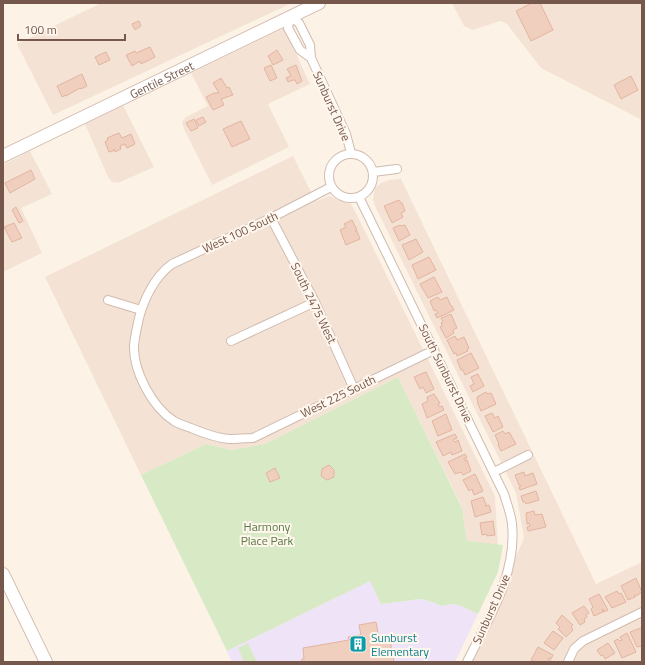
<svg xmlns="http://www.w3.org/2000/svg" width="645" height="665" font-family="'Titillium Web',sans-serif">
  <rect width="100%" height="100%" fill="#fcf2e6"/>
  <path fill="#f4e3d5" d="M101 3H292L53 115 17 44Z
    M452 3H642V120L541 68 507 24 503 22 500 21 473 30 464 26Z
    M284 28 310 84 268 104 289 147 212 185 184 129 182 122 186 117 208 106 191 73Z
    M123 105 154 167 118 183 112 182 108 177 85 124Z
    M30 151 52 194 21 208 42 253 3 272V165Z
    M293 156 311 192 317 201 329 196 351 204 356 213 495 496 498 547 467 541 462 507 398 377 265 444 232 450 206 444 141 475 45 277Z
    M401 179 596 584 642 562V662H469L524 538 516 493 375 206 373 199 375 188 381 183 389 180Z"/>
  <path fill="#efe3f8" d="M370 581 382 604 420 599 429 601 442 606 451 604 459 605 478 614 455 662H232L227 651Z"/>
  <path fill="#d7eac5" d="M398 377 462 508 467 541 503 545 498 572 478 614 459 605 451 604 442 606 429 601 420 599 381 604 370 581 227 651 141 475 206 444 232 450 265 444Z
    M248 643 257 662H244L238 648Z"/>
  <path fill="#f1cfbe" stroke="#e3b49f" d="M532 3H540L553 30 531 41 516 11Z
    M139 21 141 26 135 30 132 24Z
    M150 47 155 57 141 64 140 61 132 66 126 55 135 51 136 53Z
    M277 50 283 60 273 65 268 56Z
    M106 52 110 60 99 65 95 57Z
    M271 65 277 78 270 81 264 68Z
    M296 65 302 81 297 84 295 80H293L288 82 286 78 291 76 287 69Z
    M82 74 87 86 81 89 80 88 66 96V95L62 97 57 86Z
    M631 76 638 90 621 99 614 85Z
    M221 78 227 88 229 87 233 95 221 99 224 105 213 110 206 97 214 93H219L213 83Z
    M203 117 206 122 199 126 196 120Z
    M194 119 198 128 191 131 186 123Z
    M241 121 250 139 232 147 223 129Z
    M119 133 122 138 131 134 135 144 127 148 125 144 120 146 121 149 115 152 114 149 113 151 109 152 105 142 108 140 107 138Z
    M31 170 35 179 10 193 5 183Z
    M399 200 401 203H402L405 211 401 213 403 217 392 223 384 206Z
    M16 207 23 221 19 223 12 210Z
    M352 220 357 230 355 231H357L360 239 346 245 340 230 346 227 344 224Z
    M14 223 22 238 12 242 4 227Z
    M400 225 401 226 405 225 410 235 399 241 393 228Z
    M416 239 423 252 409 260 402 245Z
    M429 257 436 270 418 279 412 265Z
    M434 277 442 292 428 298 420 284Z
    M438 297 440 300 447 297 451 306H452L454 310 437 318 435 314 438 313 436 310 434 311 430 301Z
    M451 314 457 328 453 330 454 333 446 338 440 327 442 326 441 323 443 322 441 318Z
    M455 336 457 340 464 337 469 348 467 349 468 351 457 356 456 353 454 354 447 340Z
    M471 353 479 368 465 375 463 370H461L457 360Z
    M426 372 434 389 426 393 423 387 420 389 414 377Z
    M478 374 484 386 473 392 470 386 474 384 471 377Z
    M486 392 487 394 491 393 496 404 481 411 478 404 477 397Z
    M434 394 440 403 438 404 440 407 442 406 444 410 427 418 422 404 428 401 427 397Z
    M492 413 495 418 498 416 503 427 493 432 485 416Z
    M446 414 452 430 438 436 432 421Z
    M503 431 505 434 509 432 516 444 501 451 498 445 499 444 495 435Z
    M455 434 457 438 453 440 455 442 458 440 462 451 452 455 451 452 443 456 436 442Z
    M465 454 467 458 464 459 465 461 467 460 471 471 463 475 461 472 455 474 448 462Z
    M329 465 334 470V477L327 480 321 476 322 469Z
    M275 468 280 478 270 482 266 473Z
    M524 472 525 476 533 473 537 484 520 490 519 487 521 486 520 485H519L515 475Z
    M475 474 483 491 474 495 472 489 469 491 463 480Z
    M536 491 539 500 526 504 525 502H523L521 496Z
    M483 497 486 504 485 506 489 505 491 512 475 517 471 501Z
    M534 511 535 515 542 514 546 527 528 531 527 527 530 526 529 523 527 524 526 513Z
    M493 521 495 535 487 536V534L482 535 480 523Z
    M636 578 642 592 636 596 634 595 635 597 628 600 621 586Z
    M617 591 619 594 621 593 626 602 612 608 605 597Z
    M599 594 608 610 604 612 603 609 602 610 603 612 594 616 591 609 593 607 589 599Z
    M584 606 589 613 586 615 587 617 584 619 585 622 580 625 572 613Z
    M562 615 573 625 571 627 573 630 566 637 558 629 560 627 556 623Z
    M376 622 379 638 389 635 394 662H301L302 659H304L303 648 349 640 348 637 361 635 359 625Z
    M641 628 642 629V646L637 647 630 632Z
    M553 631 563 638 554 650 544 643Z
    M627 633 636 652 622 658 614 641 618 639 620 641 622 640 620 637Z
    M608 643 615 653 605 659 603 655 601 656 597 650Z
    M538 647 553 655 551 659 549 658 548 659 551 661 550 662H536L531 660Z"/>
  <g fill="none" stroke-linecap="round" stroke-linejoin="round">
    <g stroke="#d0bbaf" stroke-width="10">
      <path id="street" d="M311 58 300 50 288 28 290 17 299 23 310 45 311 58 346 134 351 153
        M329 176a22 22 0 1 1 44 0a22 22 0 1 1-44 0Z
        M373 172 397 169
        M331 187 271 218 172 264C155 276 144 299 139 318 137 327 135 336 134 345 133 371 152 407 174 421 179 424 185 426 191 428 203 433 216 438 229 439 237 439 245 438 253 438L434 350
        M359 197 504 494C507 504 511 514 512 524 517 574 489 618 467 662
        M271 218 315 302 354 389
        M108 300 141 310
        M231 341 315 302
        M494 472 528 455
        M568 662 574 649 583 641 642 612"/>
    </g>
    <g stroke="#d3bbad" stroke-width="14">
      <g id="secondary">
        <path id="s1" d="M3 156 319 3"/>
        <path d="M3 574 46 662"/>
      </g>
    </g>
    <use href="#street" stroke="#fff" stroke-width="8"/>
    <use href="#secondary" stroke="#fff" stroke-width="12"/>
  </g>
  <defs>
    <g id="building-square" transform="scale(0.9)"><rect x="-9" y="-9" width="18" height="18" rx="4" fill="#0f9aa8" stroke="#fff6ed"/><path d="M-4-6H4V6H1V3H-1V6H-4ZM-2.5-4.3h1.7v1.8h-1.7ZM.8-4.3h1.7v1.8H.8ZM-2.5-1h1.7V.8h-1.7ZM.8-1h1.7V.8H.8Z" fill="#fff"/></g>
  </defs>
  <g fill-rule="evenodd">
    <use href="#building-square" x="358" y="644"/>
  </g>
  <g text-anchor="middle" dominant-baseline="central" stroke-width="4" stroke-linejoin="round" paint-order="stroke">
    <g font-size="12" fill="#75574b" stroke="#fff6ed">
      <text stroke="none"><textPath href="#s1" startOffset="176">Gentile Street</textPath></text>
      <text transform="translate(332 106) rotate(66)">Sunburst Drive</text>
      <text transform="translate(240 232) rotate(-25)">West 100 South</text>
      <text transform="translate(314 303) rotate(64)">South 2475 West</text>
      <text transform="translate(446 373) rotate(64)">South Sunburst Drive</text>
      <text transform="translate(338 396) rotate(-26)">West 225 South</text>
      <text transform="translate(491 609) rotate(-66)">Sunburst Drive</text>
    </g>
    <g font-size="12" fill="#587b43" stroke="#fff6ed">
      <text x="267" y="526">Harmony<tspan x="267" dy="14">Place Park</tspan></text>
    </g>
    <g font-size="12" fill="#0d838f" stroke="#fff6ed" text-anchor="start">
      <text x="371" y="637">Sunburst<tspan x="371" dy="14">Elementary</tspan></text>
    </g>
  </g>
  <rect width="645" height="665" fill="none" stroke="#75574b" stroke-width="8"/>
  <path d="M18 34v6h107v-6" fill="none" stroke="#75574b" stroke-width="2"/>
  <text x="24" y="34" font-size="12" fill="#75574b" stroke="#fff6ed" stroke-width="3" paint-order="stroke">100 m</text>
</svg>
